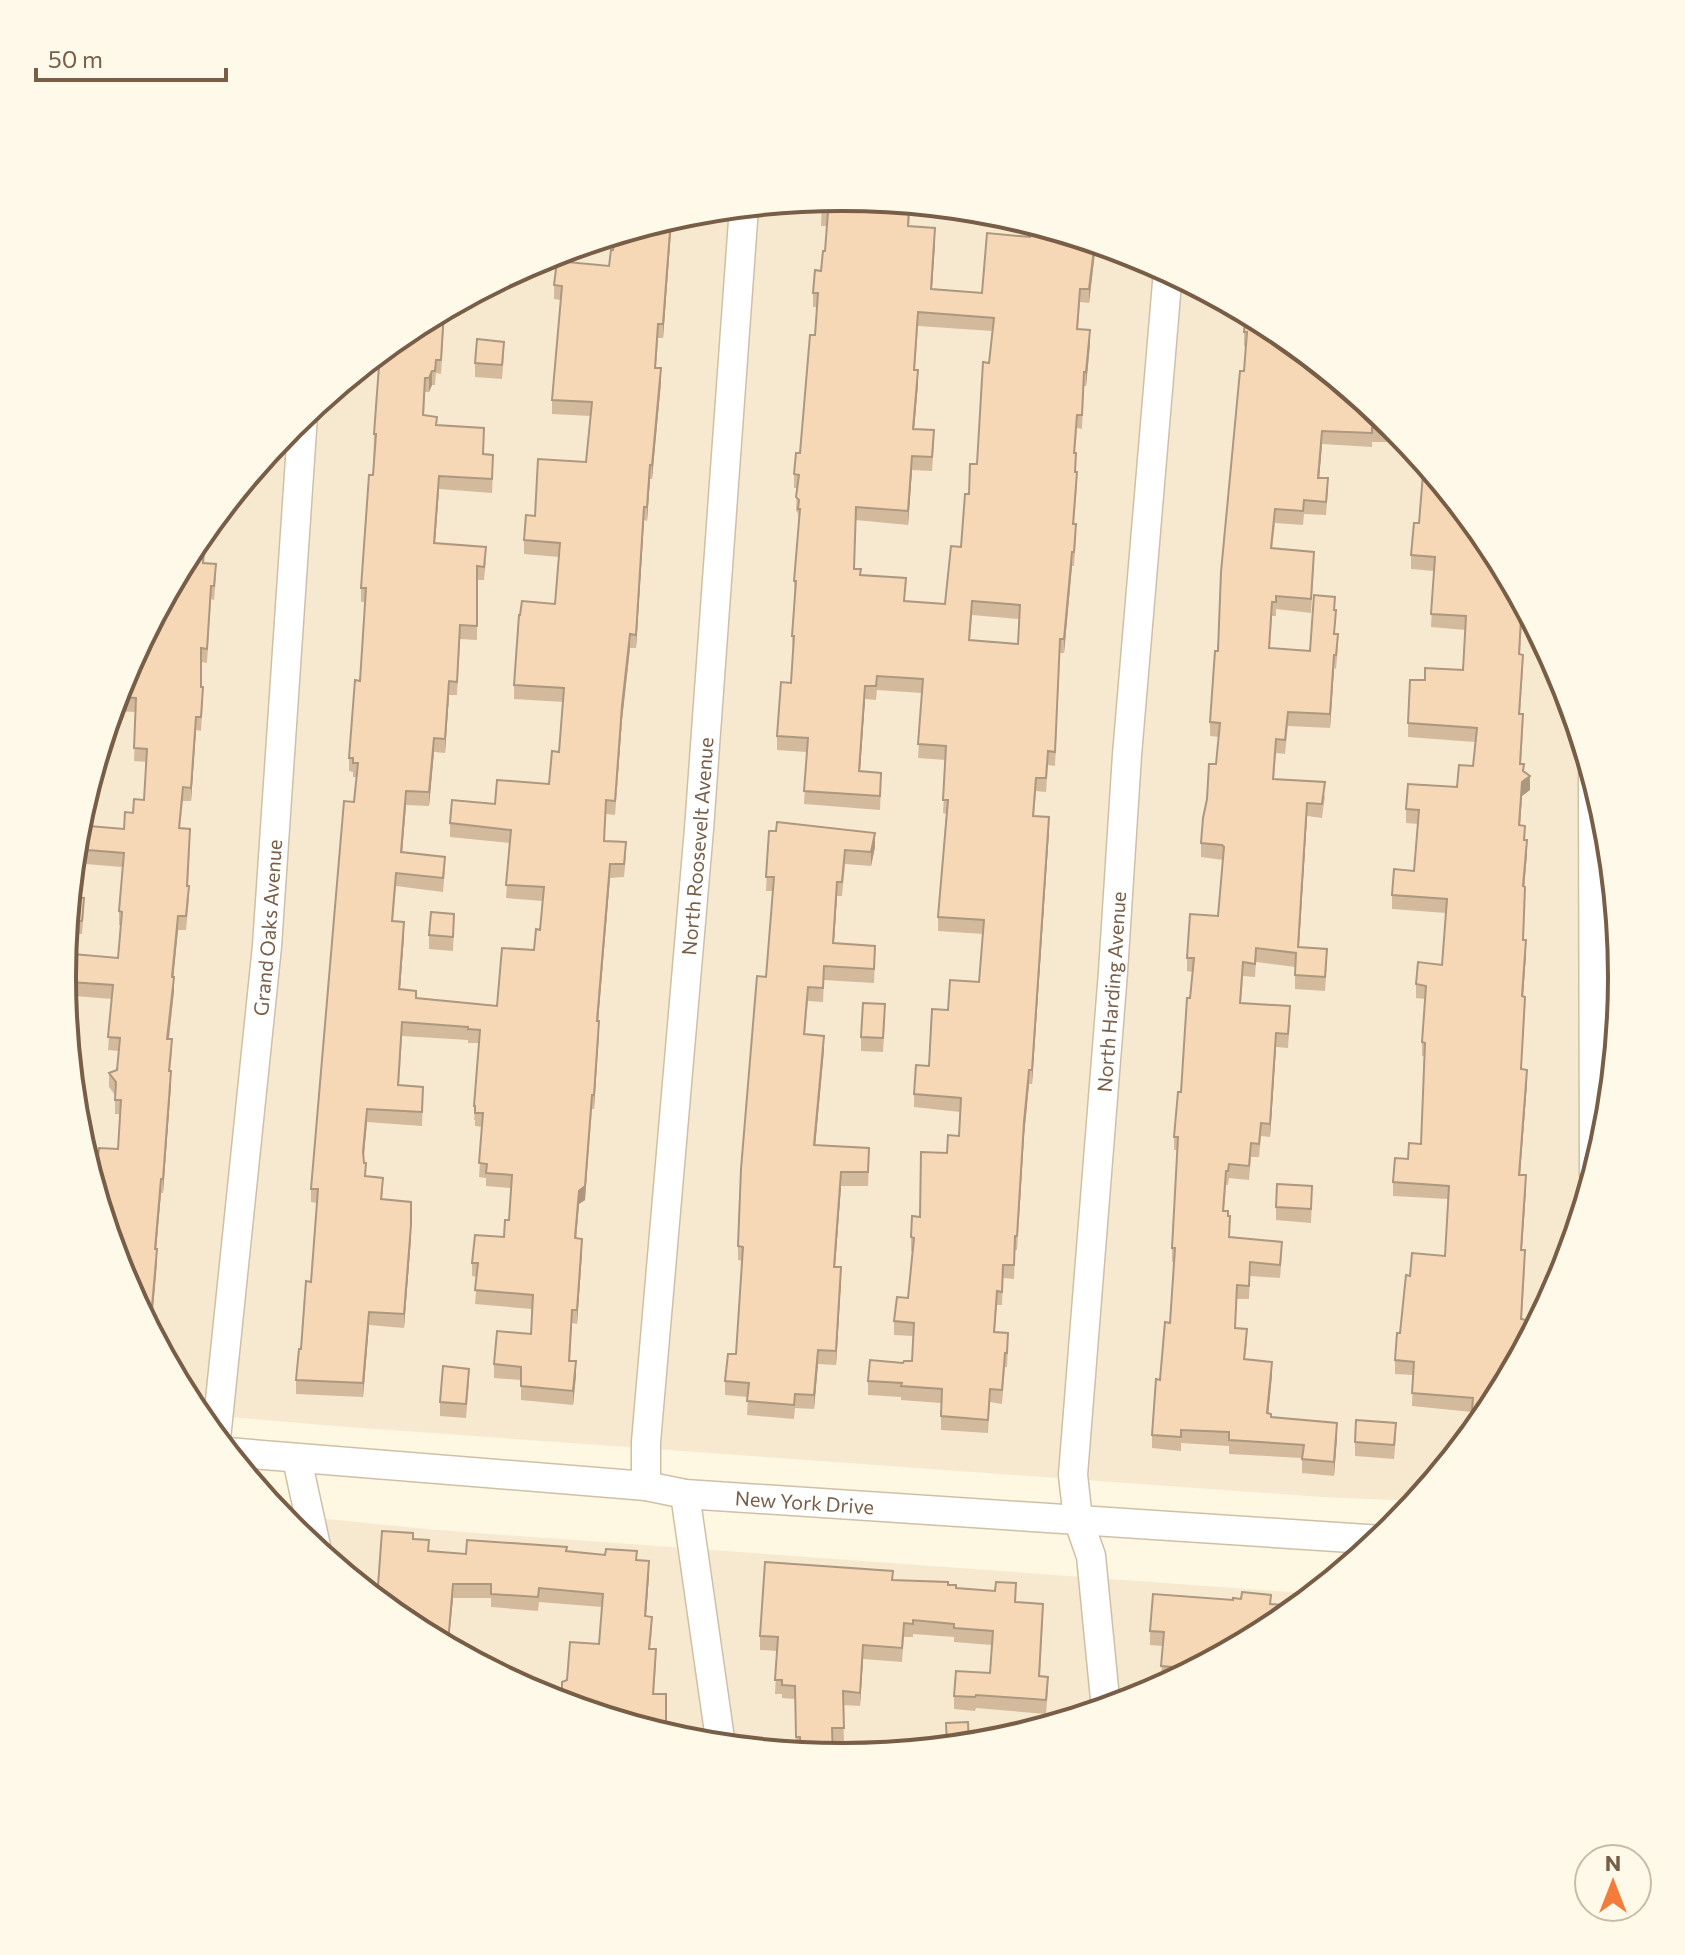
<svg xmlns="http://www.w3.org/2000/svg" width="1685" height="1955" font-family="Commissioner,sans-serif">
  <rect width="100%" height="100%" fill="#fef7e1"/>
  <path fill="#f7e9cf" d="M843 197 995 212 1142 257 1276 329 1395 426 1492 544 1564 679 1608 826 1623 978 1608 1130 1563 1277 1491 1411 1417 1501 1322 1497 335 1426 196 1414 121 1276 77 1129 62 977 77 825 122 678 194 544 291 425 409 328 544 256 691 212Z
    M278 1514 436 1530 1316 1594 1276 1627 1141 1699 994 1743 842 1758 690 1743 543 1698 409 1626 290 1529Z"/>
  <g fill="none" stroke-linecap="round" stroke-linejoin="round">
    <g stroke="#d0bfa7" stroke-width="31">
      <g id="minor">
        <path d="M1593 775 1594 1175"/>
        <path id="s1" d="M216 1439 267 946 303 415"/>
        <path id="s2" d="M227 1452 646 1486 685 1494 1382 1540"/>
        <path d="M297 1459 317 1551"/>
        <path id="s3" d="M646 1486V1442L699 829 744 207"/>
        <path d="M685 1494 721 1746"/>
        <path id="s4" d="M1106 1709 1091 1556 1078 1519 1073 1475 1113 972 1127 755 1168 271"/>
      </g>
    </g>
    <use href="#minor" stroke="#fff" stroke-width="28"/>
  </g>
  <path fill="#d4ba9d" fill-rule="evenodd" d="M843 197 911 204 909 226 935 242 932 289 982 293 1096 243 1089 303 1080 302 1078 329 1090 344 1086 386H1084L1082 429 1077 428 1075 453 1077 486 1074 524 1076 538 1074 566H1072L1064 653H1060L1055 766 1048 765 1046 792 1036 791 1034 816 1049 831 1032 1084H1029L1024 1136 1017 1250H1015L1014 1279 1003 1278 1002 1305H997L995 1332 1008 1347 1007 1367H1005L1002 1404 990 1402 988 1433 941 1430V1403L901 1400V1397L868 1395V1381L903 1363 912 1361 913 1336 894 1335V1321L908 1298 913 1251H911V1237L947 1153 959 1136 960 1112 914 1107V1094L929 1066 948 1010 979 982 983 934 938 931V917L946 814 943 813 946 760 918 758 922 693 877 690 876 700 865 699 860 771 881 787 880 810 804 804 807 752 777 750V736L791 683 793 650 792 636 795 595 794 581 799 523 798 513 796 511 797 488H794V474L800 453 815 335 817 307H813V293L821 271 825 251 827 226H821L822 199ZM918 326 992 331 977 464 969 494 961 547 945 604 905 601 861 575 854 569 856 520 908 525 912 470 932 471 934 444 914 429 918 384 915 370ZM972 615 1019 619 1018 644 970 640Z
    M672 218 663 338H658L656 368 661 382 652 479H650L647 521 644 520 636 648H630L622 720 615 815 606 814 604 841 626 856 624 877 610 878 598 1021 594 1109H592L585 1200 579 1204 576 1238 582 1252 577 1324 572 1323 570 1361 576 1375 573 1405 521 1400V1380L494 1378V1364L531 1334 532 1309 475 1304 477 1277 472 1276V1263L504 1237 509 1220 511 1188 486 1186V1178L479 1177 482 1127 475 1126V1120H474L479 1043H468V1040L402 1036 399 1085 423 1101 422 1126 367 1122 363 1160 366 1176 383 1191 382 1199 411 1238 404 1328 369 1325 363 1397 296 1394V1380L311 1282 317 1203 311 1202V1189L356 777H353V772L349 771V758L360 681 365 602H361V588L373 475 374 434 409 328 445 309 441 374 436 373 435 385H432L429 392H425L424 415 437 425 484 441V454L493 469 492 493 439 489 435 543 486 561 484 580H477V640L460 639 457 695H449L445 753 434 752 429 806 406 805 402 852 445 871 443 892 396 886 393 921 404 936 400 989 416 998 497 1006 534 950 540 930 542 901 506 898 510 843 450 837V823L495 804 549 784 559 752 563 702 514 699V685L555 604 559 557 524 554V540L535 516 586 462 591 416 552 414V400L561 300 554 299V285L609 266 613 250Z
    M1246 312 1395 426 1408 442H1372V447L1322 444 1319 478 1328 492 1326 515 1304 514 1303 525 1275 523 1272 549 1314 565 1311 613 1276 609V616H1272L1270 648 1310 651 1335 610V634L1338 648 1336 669 1334 668 1330 728 1288 726 1285 754 1276 753 1274 779 1325 796 1322 818 1307 816 1299 947 1327 963 1325 991 1295 989V967L1256 962 1255 977 1243 976 1241 1003 1290 1020 1288 1048 1276 1047 1270 1137 1261 1136 1259 1157H1251L1249 1180 1229 1178 1228 1185H1226L1224 1211 1229 1237 1282 1255 1280 1278 1250 1276 1249 1299H1237L1235 1328 1247 1343 1245 1359 1272 1375 1268 1414 1271 1417 1337 1437 1334 1476 1302 1473V1458L1229 1454V1446L1181 1443V1451L1152 1448V1435L1160 1380 1170 1323 1174 1262H1172V1248L1177 1150H1174V1137L1181 1092 1193 972 1187 971V958L1218 916 1223 860 1201 857V843L1216 764 1219 737 1210 736V722L1244 371 1246 346H1244V332Z
    M504 355 502 379 475 377V363Z
    M219 513 217 535 206 534 204 563 216 578 214 600 211 599 207 663 201 662V687L203 700 201 731 196 730 191 801H183L180 828 190 843 188 886 189 900 186 930H178L173 977 174 991 169 1039 172 1053 170 1071 171 1085 163 1193H161L156 1249 157 1263 97 1164 118 1149 120 1114H115V1095L109 1087V1073L117 1070 119 1051 108 1050 112 999 74 996 72 1028H70V982L118 958 121 925H119V911L122 867 73 863 77 825 124 829 133 813 144 800 147 762 134 761 136 712 112 711 122 678 194 544Z
    M1419 523 1492 544 1523 602 1520 654 1523 668 1520 714 1523 728 1521 764 1530 790 1522 796 1520 825 1525 840 1527 854 1524 887V940L1526 954 1523 997 1525 1010 1521 1069 1527 1083 1520 1175 1526 1189 1522 1250 1525 1264 1522 1319 1526 1333 1472 1412 1412 1406 1413 1375 1395 1374V1360L1410 1276 1445 1256 1448 1199 1393 1196V1182L1408 1159 1421 1144 1424 1056H1422V1042L1425 999 1416 998V984L1442 965 1446 913 1392 909V895L1414 871 1418 824 1406 823V809L1457 787 1473 766 1475 742 1408 737V723L1425 680 1463 670 1466 630 1431 627 1434 571 1411 569V555Z
    M769 831 875 847 871 866 845 864 842 896H837L834 943 875 960 874 983 824 980 823 1002 808 1001 805 1034 824 1050 815 1145 869 1162 868 1186H841L835 1267 841 1281 836 1365 818 1364 814 1409 795 1408 794 1419 747 1415 748 1397 725 1395V1381L736 1354 742 1261 738 1260V1246L766 977 773 891H766Z
    M70 897 84 911 82 934H66Z
    M454 928 453 951 429 949V935Z
    M885 1018 883 1052 861 1051V1037Z
    M1312 1199 1311 1223 1276 1220V1207Z
    M469 1383 466 1418 440 1416V1402Z
    M1396 1437 1394 1459 1355 1456V1442Z
    M413 1539 429 1551 466 1554 567 1551 637 1560 649 1575 646 1616 652 1631 650 1649 656 1663 654 1694 666 1736 567 1680 599 1644 602 1607 539 1602 538 1611 491 1607V1598H453L448 1648 408 1626Z
    M893 1580 948 1585 956 1588 1016 1602 1043 1618 1040 1676 1048 1690 1046 1714 976 1708 975 1711 954 1709V1696L990 1673 992 1645 954 1642V1637L913 1634V1637H904L902 1662 863 1659 860 1706 843 1705 844 1742H832L800 1750H796L795 1699 782 1698V1694H775L777 1651 760 1650V1636Z
    M1233 1600 1271 1604 1276 1627 1175 1681 1161 1680 1163 1646 1150 1645V1631Z
    M968 1722 969 1746 946 1748V1723Z"/>
  <path fill="#ac977f" d="M671 218H672L663 338V324Z
    M935 228V242L931 303V289Z
    M1095 242 1096 243 1089 303V289Z
    M1090 330V344L1086 386V372Z
    M661 368V382L652 479V465Z
    M918 370V384L913 442V429Z
    M432 371V385L429 392V378Z
    M1322 431V444L1318 491V478Z
    M912 456V470L908 525V511Z
    M650 465V479L647 521V507Z
    M439 476V489L434 557V543Z
    M644 507V520L636 648V635Z
    M1072 552V566L1064 653V639Z
    M630 634V648L622 720 615 815 622 706Z
    M1334 655V668L1330 728V714Z
    M449 681V695L445 753V739Z
    M865 686V699L859 785V771Z
    M196 717V730L191 801V788Z
    M434 738V752L429 806V792Z
    M1530 776V790L1522 796 1519 839 1522 782Z
    M406 791V805L401 866V852Z
    M1307 803V816L1298 961V947Z
    M1049 817V831L1032 1084V1070Z
    M875 833V847L871 866V852Z
    M1527 840V854L1523 900V886Z
    M610 864V878L597 1034V1021Z
    M837 882V896L833 957V943Z
    M178 916V930L172 991V977Z
    M404 922V936L399 1003V989Z
    M1526 940V954L1522 1010V996Z
    M174 977V991L167 1053V1039Z
    M599 1021V1034L594 1109V1095Z
    M1276 1033V1047L1270 1137V1124Z
    M824 1036V1050L814 1159V1145Z
    M1029 1070V1084L1024 1136 1017 1250 1024 1122Z
    M1527 1070V1083L1519 1188V1175Z
    M171 1071V1085L163 1193V1179Z
    M592 1095 585 1200 579 1204 575 1252 579 1191Z
    M367 1109V1122L363 1166V1152Z
    M841 1172V1186L834 1281V1267Z
    M1526 1175V1189L1521 1263V1250Z
    M161 1179V1193L155 1263V1249Z
    M411 1225V1238L404 1328V1314Z
    M582 1239V1252L577 1324V1310Z
    M157 1249V1263L151 1332 150 1330Z
    M841 1267V1281L836 1365V1351Z
    M369 1312V1325L363 1397V1383Z
    M818 1350V1364L814 1409V1395Z
    M576 1361V1375L573 1405V1391Z
    M1272 1362V1375L1267 1427V1413Z
    M1337 1423V1437L1334 1476V1462Z
    M649 1561V1575L645 1630V1616Z
    M453 1584V1598L448 1648V1647Z
    M863 1645V1659L860 1706V1693Z"/>
  <path fill="#f6d8b6" stroke="#ac977f" stroke-width="2" fill-rule="evenodd" d="M843 197 909 204 908 226 935 228 931 289 982 293 987 233 1030 237 1031 223 1095 242 1089 289H1080L1077 329 1090 330 1086 372H1084L1082 415H1077L1074 453H1076L1075 472H1077L1073 524H1076L1074 552H1072L1064 639H1060L1055 752 1048 751 1046 778H1036L1033 816 1049 817 1032 1070H1029L1024 1122 1017 1236H1015L1014 1265H1003L1002 1292 997 1291 994 1332 1008 1333 1007 1353H1005L1002 1390 990 1389 988 1420 941 1416 942 1389 901 1386 902 1383 868 1381 870 1360 903 1363 904 1361H912L914 1323 894 1321 897 1297 908 1298 914 1238 911 1237 912 1216 920 1217 921 1152 947 1153 948 1135 959 1136 961 1098 914 1094 916 1065 929 1066 932 1009 948 1010 950 980 979 982 984 920 938 917 948 800H943L946 746 918 744 923 679 877 676 876 686H865L859 771 881 773 880 796 804 791 808 738 777 736 781 682 791 683 794 636H792L796 581H794L800 509H798L799 500 796 497 799 475 794 474 796 453H800L810 335H815L818 293H813L815 270 821 271 823 251H825L828 212H821L822 199ZM918 312 994 318 989 363 983 362 977 464H970L969 494H965L961 547 951 546 945 604 904 601 906 578 860 575 861 569H854L856 507 908 511 912 456 932 457 934 430 913 429 918 370H914ZM972 601 1020 605 1018 644 969 640Z
    M671 218 663 324H658L655 368H661L652 465H650L647 507H644L636 635 630 634 622 706 615 801 606 800 604 841 626 842 624 864H610L597 1021H599L594 1095H592L585 1186 579 1191 575 1238 582 1239 577 1310H572L569 1361H576L573 1391 521 1386V1367L494 1364 497 1331 531 1334 533 1295 475 1290 478 1263H472L475 1235 504 1237 505 1220H509L512 1175 486 1173 487 1164 479 1163 483 1113H475V1106H474L480 1030 468 1029V1027L402 1022 398 1085 423 1087 422 1112 367 1109 363 1152 364 1163H366L365 1176 383 1178 381 1199 411 1202V1225L404 1314 369 1312 363 1383 296 1380 299 1349H301L306 1281 311 1282 318 1189H311L344 801 354 802 358 763H353V758H349L355 680 360 681 366 588H361L369 475H373L376 434H374L380 352 409 328 444 310 441 360H436L435 371H432L429 378H425L423 415 437 417 436 425 484 428 483 454 493 455 492 479 439 476 434 543 486 547 484 567 477 566V626L460 625 457 682 449 681 445 739 434 738 429 792 406 791 401 852 445 857 443 878 396 873 392 921 404 922 399 989 416 991V998L497 1006 502 948 534 950 536 929 540 930 544 887 506 885 511 830 450 823 452 800 495 804 497 780 549 784 552 751 559 752 564 688 514 685 519 615H520L522 601 555 604 560 543 524 540 526 515 535 516 538 459 586 462 592 402 552 400 562 286 554 285 557 261 609 266 611 250H613L614 235Z
    M1246 312 1276 329 1396 428H1372V433L1322 431 1318 478H1328L1326 502 1304 500 1303 511 1275 509 1271 548 1314 552 1311 599 1276 596V602H1272L1269 648 1310 651 1314 595 1335 597 1334 610H1336L1334 634H1338L1336 655H1334L1330 714 1288 712 1285 740 1276 739 1273 779 1325 782 1322 804 1307 803 1298 947 1327 949 1325 977 1295 975 1296 953 1256 948 1255 964 1243 962 1240 1003 1290 1006 1288 1034 1276 1033 1270 1124 1261 1123 1259 1144 1251 1143 1249 1166 1229 1164 1228 1171H1226L1223 1211H1228V1216H1230L1229 1237 1282 1242 1280 1265 1250 1262 1249 1286 1237 1285 1235 1328 1247 1329 1244 1359 1272 1362 1267 1413 1271 1414V1417L1337 1423 1334 1462 1302 1459 1304 1445 1229 1440V1432L1181 1430V1437L1152 1435 1156 1379 1160 1380 1165 1322 1170 1323 1175 1248H1172L1178 1137H1174L1178 1092H1181L1187 998H1190L1194 958H1187L1190 914 1218 916 1224 847 1222 845 1201 843 1203 818 1207 799 1209 764H1216L1220 723 1210 722 1215 651H1218L1221 572 1240 371H1244L1247 332H1244Z
    M477 339 504 342 502 365 475 363Z
    M1424 462 1492 544 1522 601 1519 654 1523 655 1519 714H1523L1520 764H1524L1523 771 1530 776 1522 782 1519 825 1525 826 1524 840H1527L1523 886 1525 887 1523 940H1526L1522 996 1525 997 1521 1069 1527 1070 1519 1175H1526L1521 1250H1525L1521 1319 1526 1320 1523 1352 1491 1412 1470 1437 1473 1398 1412 1393 1414 1362 1395 1360 1397 1333H1400L1406 1275 1410 1276 1412 1253 1445 1256 1449 1186 1393 1182 1395 1158 1408 1159 1409 1143 1421 1144 1425 1043 1422 1042 1426 986 1416 984 1418 962 1442 965 1447 899 1392 895 1394 869 1414 871 1419 810 1406 809 1408 784 1457 787 1459 765 1473 766 1477 728 1408 723 1410 680H1425V668L1463 670 1466 616 1431 614 1435 557 1411 555 1414 523H1419Z
    M205 530 203 563 216 564 214 586H211L207 649 201 648V687H203L201 717H196L191 788 183 787 179 828 190 829 187 886H189L186 916H178L172 977H174L167 1039H172L169 1071H171L163 1179H161L155 1249H157L150 1330 121 1276 87 1163 97 1164 99 1148 118 1149 121 1100H115L116 1082 109 1073 117 1070 120 1038 108 1037 113 985 70 982 73 954 118 958 122 912 119 911 124 853 75 849 77 825 124 829 125 812 133 813 134 799 144 800 147 749 134 748 136 698 116 697 122 678 194 544Z
    M777 822 875 833 871 852 845 850 842 882H837L833 943 875 946 874 969 824 966 823 988 808 987 804 1034 824 1036 814 1145 869 1148 868 1172H841L834 1267H841L836 1351 818 1350 814 1395 795 1394 794 1405 747 1401 749 1383 725 1381 728 1354H736L743 1247 738 1246 741 1169 757 976 766 977 774 877H766L769 831H776Z
    M70 897 84 898 82 921 68 920Z
    M431 912 454 914 453 937 429 935Z
    M63 990 74 991 72 1015H70L69 1046Z
    M863 1003 885 1004 883 1038 861 1037Z
    M1277 1184 1312 1186 1311 1209 1276 1207Z
    M443 1366 469 1369 466 1404 440 1402Z
    M1356 1420 1396 1423 1394 1445 1355 1442Z
    M382 1531 413 1533V1539L429 1540 428 1551 466 1554 467 1540 567 1547 566 1551 605 1555 606 1549 637 1551 636 1560 649 1561 645 1616 652 1617 649 1649H656L653 1694H666V1736L562 1704V1682L567 1680 570 1642 599 1644 603 1594 539 1588 538 1597 491 1594V1584H453L448 1643 438 1642 408 1626 377 1600Z
    M765 1562 893 1571 892 1580 948 1582V1585H956V1588L995 1591 996 1582 1016 1583 1015 1602 1043 1604 1039 1676 1048 1677 1046 1700 976 1695 975 1697 954 1696 956 1671 990 1673 993 1631 954 1628V1624L913 1620V1624L904 1623 902 1648 863 1645 860 1693 843 1691 844 1728H832L833 1757 801 1754 800 1737H796L795 1686 782 1685V1680H775L778 1637 760 1636Z
    M1242 1592 1271 1595 1270 1604 1301 1606 1276 1627 1226 1653 1207 1652 1206 1664 1197 1669 1161 1666 1164 1632 1150 1631 1153 1594 1233 1600V1598L1241 1599Z
    M968 1722 969 1745H947L946 1723Z
    M1010 1735H1022L1007 1739V1736H1010Z"/>
  <g text-anchor="middle" dominant-baseline="central" stroke-width="6" stroke-linejoin="round" paint-order="stroke">
    <g font-size="20" fill="#785e46" stroke="#fff9ea">
      <text stroke="none"><textPath href="#s3" startOffset="642">North Roosevelt Avenue</textPath></text>
      <text stroke="none"><textPath href="#s1" startOffset="514">Grand Oaks Avenue</textPath></text>
      <text stroke="none"><textPath href="#s4" startOffset="722">North Harding Avenue</textPath></text>
      <text stroke="none"><textPath href="#s2" startOffset="580">New York Drive</textPath></text>
    </g>
  </g>
  <path d="M0 0H1685V1955H0ZM76 977a766 766 0 1 1 1532 0a766 766 0 1 1-1532 0Z" fill="#fff9ea" fill-rule="evenodd"/>
  <path fill="none" stroke="#785e46" stroke-width="4" d="M76 977a766 766 0 1 1 1532 0a766 766 0 1 1-1532 0Z"/>
  <g transform="translate(1613 1883)"><circle r="38" fill="#fff9ea" stroke="#c9bba8" stroke-width="2"/>
  <path d="M0-6L14 30L0 20L-14 30Z" fill="#f37c3b"/>
  <text y="-12" font-size="22" font-weight="bold" text-anchor="middle" fill="#785e46">N</text>
  </g>
  <path d="M36 68v12h190v-12" fill="none" stroke="#785e46" stroke-width="4"/>
  <text x="48" y="68" font-size="24" fill="#785e46" stroke="#fff9ea" stroke-width="6" paint-order="stroke">50 m</text>
</svg>
